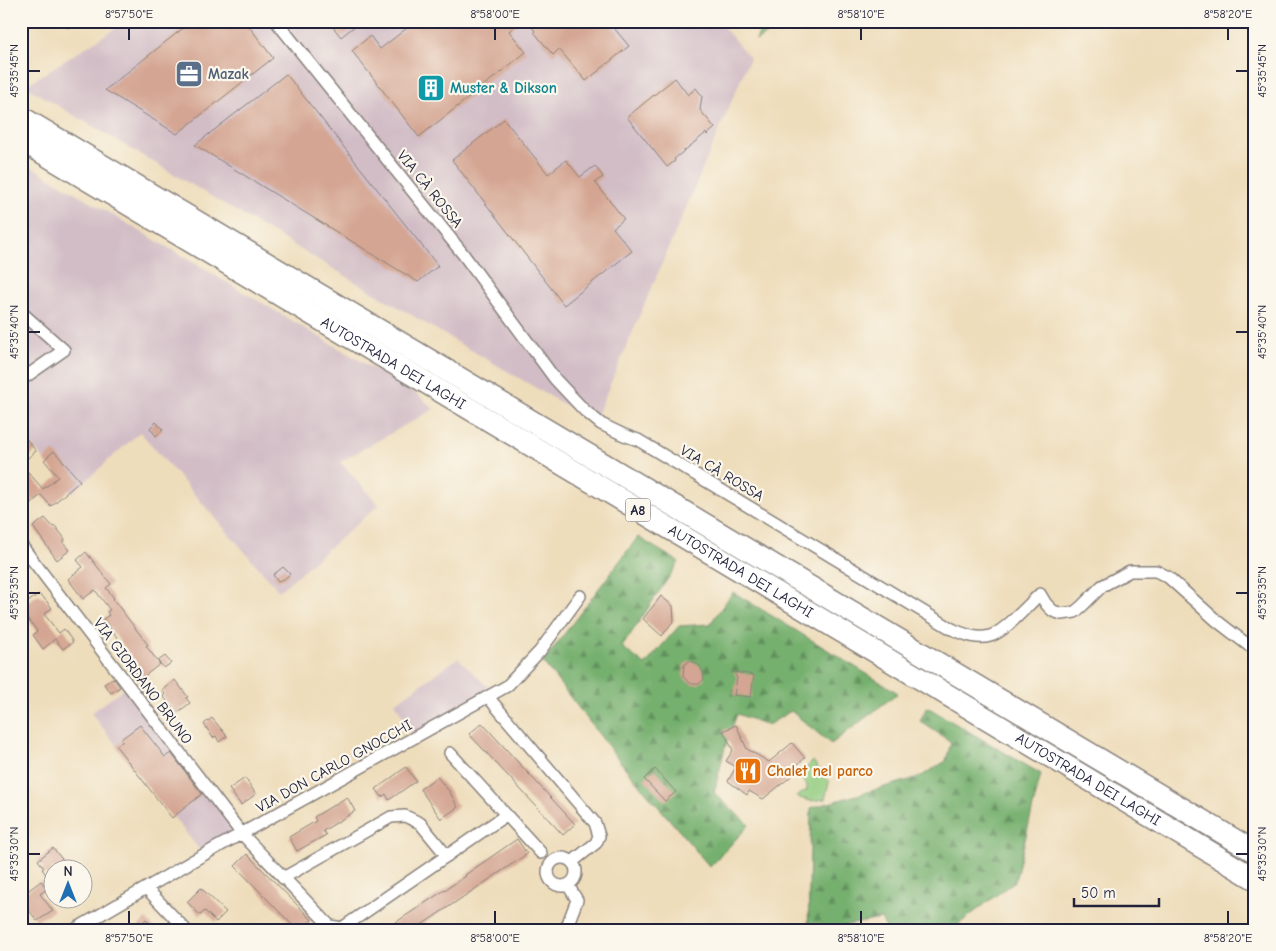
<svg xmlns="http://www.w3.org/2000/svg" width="1276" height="951" font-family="'Comic Neue',sans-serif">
  <defs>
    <pattern id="forest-firs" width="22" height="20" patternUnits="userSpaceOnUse" patternTransform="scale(1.25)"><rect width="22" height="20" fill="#76b06e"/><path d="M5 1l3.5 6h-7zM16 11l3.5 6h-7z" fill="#608f5c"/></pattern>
  </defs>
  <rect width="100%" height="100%" fill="#fbf7ec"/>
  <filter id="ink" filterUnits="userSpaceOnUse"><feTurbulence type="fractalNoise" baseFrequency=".02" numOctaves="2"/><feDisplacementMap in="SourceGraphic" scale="10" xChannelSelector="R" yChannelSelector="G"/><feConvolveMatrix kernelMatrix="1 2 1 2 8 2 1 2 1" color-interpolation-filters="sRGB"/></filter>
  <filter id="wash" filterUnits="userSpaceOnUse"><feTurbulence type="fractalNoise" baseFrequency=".0096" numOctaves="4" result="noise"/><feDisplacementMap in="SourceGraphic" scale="20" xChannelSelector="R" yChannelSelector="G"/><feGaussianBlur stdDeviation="1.12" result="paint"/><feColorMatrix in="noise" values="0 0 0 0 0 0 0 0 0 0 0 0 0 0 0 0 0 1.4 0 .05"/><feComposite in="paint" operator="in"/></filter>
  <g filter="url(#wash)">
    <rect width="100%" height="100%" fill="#edb"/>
    <path fill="#d2bdc6" d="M127 21H718L750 58 594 422 457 342 25 86Z
      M21 161 418 395 434 409 340 462 379 505 279 591 140 432 72 493 21 432Z
      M458 658 494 693 413 735 395 703Z
      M131 683 242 830 202 853 91 713Z"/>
    <path fill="#93cc80" stroke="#5a775e" d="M813 761 829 782 825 799 811 801 796 797 807 790V785L799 775Z"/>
    <path fill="url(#forest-firs)" stroke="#4c6954" d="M763 21H785L756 41Z
      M638 537 679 562 622 647 645 665 679 626 710 624 733 592 898 693 831 744 791 711 768 725 737 714 725 747 714 793 749 825 710 867 622 764 543 662Z
      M927 707 1041 774 1015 881 951 930H887L881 919 819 930H808L811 808 920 777 946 761 951 742 920 721Z"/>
    <g id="blocks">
      <path fill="#d4a592" d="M192 21H245L273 58 177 134 105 90Z
        M328 21H361L341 37Z
        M416 21H521L509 31 526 52 419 137 352 51 370 36 380 49Z
        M527 21H608L629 46 586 81 559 49 553 55 534 32 535 31Z
        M286 74 438 266 418 282 195 145Z
        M675 78 688 95 696 88 702 96 700 110 715 128 707 135 706 133 674 159 675 161 667 167 627 117Z
        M504 119 548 174 566 160 580 177 595 166 603 177 595 182 624 219 613 228 632 251 564 305 452 160Z
        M156 422 163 430 156 436 150 428Z
        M21 432 36 451 21 464Z
        M54 451 80 481 51 506 41 495 26 507 21 502V464L43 489 58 477 44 460Z
        M45 518 53 527 55 526 63 536 65 540 63 542 70 550 57 560 33 527Z
        M86 552 111 584 106 588 114 598 113 599 148 645 146 646 160 664 142 678 130 666 135 661 103 619 109 615 107 612 110 610 95 590 83 599 68 579 83 567 77 560Z
        M283 567 290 574 283 580 282 579 278 582 273 575Z
        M39 594 42 598 43 597 52 608 44 614 59 633 64 629 73 642 63 649 55 639 43 649 33 635 37 631 21 610V607Z
        M661 596 673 606 674 620 662 636 643 619Z
        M165 656 171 663 164 668 158 661Z
        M689 661 694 662 700 666 704 673V679L699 684H692L687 681 683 676 684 665Z
        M734 672 754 675 751 697 734 695 737 678Z
        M113 678 120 687 111 693 104 684Z
        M175 680 188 697 186 698 190 703 177 713 163 696 165 694 162 690Z
        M212 718 227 736 219 742 216 736 213 738 204 724Z
        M482 723 575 824 563 835 469 734Z
        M140 725 165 757 171 753 202 794 172 818 116 746 123 741 121 739Z
        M736 725 747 749 769 762 792 743 805 758 791 770 794 774 763 799 749 791 747 795 728 781 736 767 726 761 733 750 723 731Z
        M406 767 416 781 389 800 386 794 382 797 376 789Z
        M655 769 676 792 665 801 644 779Z
        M437 777 449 791 458 807 441 819 420 789Z
        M245 778 256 794 241 805 229 789Z
        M347 797 355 811 323 831 326 835 297 851 289 837 316 821 314 817Z
        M517 839 527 854 484 883 414 930H384L466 876 465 875Z
        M53 848 69 868H52V883L42 869 44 868 38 860Z
        M247 854 312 920 301 930H297L235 866Z
        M41 881 47 889 40 894 53 911 37 921 21 899V896Z
        M201 888 226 912 216 922 205 911 200 915 187 902Z
        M146 919 156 930H135Z"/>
    </g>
  </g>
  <g filter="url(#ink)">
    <use href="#blocks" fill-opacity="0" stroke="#88807b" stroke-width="1"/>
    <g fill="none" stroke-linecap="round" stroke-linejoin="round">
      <g stroke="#88807b" stroke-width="14">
        <path id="street" d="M69 21H72
          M276 21 463 254 555 379 584 410 601 424 624 435 638 440 952 629C964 634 977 640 990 636 1005 632 1028 605 1040 594L1046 604 1053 611 1062 614 1075 612 1082 606 1102 586 1130 571H1156L1168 577 1217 621 1248 645 1255 648
          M21 312 64 350 21 380
          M21 545 242 834 330 926 342 928 506 815
          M488 697 595 823 599 836 596 843 572 862
          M450 753 541 853
          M548 872a14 14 0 1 1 28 0a14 14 0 1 1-28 0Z
          M283 878 391 817 405 816 420 823 447 856
          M146 888 186 930
          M74 930 196 859 507 686 540 651 580 596
          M562 930 567 926 577 900 568 885"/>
      </g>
      <g stroke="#88807b" stroke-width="24">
        <g id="highway">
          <path d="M21 117 1255 852"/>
          <path id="s1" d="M21 140 1255 879"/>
        </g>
      </g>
      <use href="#street" stroke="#fff" stroke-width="11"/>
      <use href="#highway" stroke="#fff" stroke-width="21"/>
    </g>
  </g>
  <path fill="none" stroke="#22223b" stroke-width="2" d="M129 28V40M495 28V40M861 28V40M1228 28V40M28 71H40M1236 71H1248M28 332H40M1236 332H1248M28 593H40M1236 593H1248M28 854H40M1236 854H1248M129 911V924M495 911V924M861 911V924M1228 911V924"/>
  <defs>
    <g id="office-square" transform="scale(1.4375)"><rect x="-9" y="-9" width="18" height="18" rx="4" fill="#5c6f8a" stroke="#fbf7ec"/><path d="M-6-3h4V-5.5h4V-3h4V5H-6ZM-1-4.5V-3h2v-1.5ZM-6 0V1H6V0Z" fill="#fff"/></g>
    <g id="building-square" transform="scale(1.4375)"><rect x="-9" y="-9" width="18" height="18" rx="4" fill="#0f9aa8" stroke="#fbf7ec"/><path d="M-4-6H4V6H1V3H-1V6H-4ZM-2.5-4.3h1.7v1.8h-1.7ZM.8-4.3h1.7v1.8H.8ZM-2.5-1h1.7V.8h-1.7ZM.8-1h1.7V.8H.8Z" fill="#fff"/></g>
    <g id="restaurant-square" transform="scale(1.4375)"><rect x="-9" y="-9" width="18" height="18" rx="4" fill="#e8710a" stroke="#fbf7ec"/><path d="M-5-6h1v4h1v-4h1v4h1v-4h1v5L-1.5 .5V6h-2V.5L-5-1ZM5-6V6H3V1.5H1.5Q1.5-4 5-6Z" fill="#fff"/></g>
  </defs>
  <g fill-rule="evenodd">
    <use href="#office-square" x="189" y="74"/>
    <use href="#building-square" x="431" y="88"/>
    <use href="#restaurant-square" x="748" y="771"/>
  </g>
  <g text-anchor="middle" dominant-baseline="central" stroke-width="4.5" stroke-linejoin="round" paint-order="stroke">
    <rect fill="#fbf7ec" stroke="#636270" stroke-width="1" x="625.5" y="498.5" width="25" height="23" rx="4"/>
    <g font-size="14" font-weight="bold" fill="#22223b">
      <text x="638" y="510">A8</text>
    </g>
    <g font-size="15" font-weight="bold" fill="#4e5e75" stroke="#fbf7ec" text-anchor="start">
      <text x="208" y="74">Mazak</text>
    </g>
    <g font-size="15" font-weight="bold" fill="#0d838f" stroke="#fbf7ec" text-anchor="start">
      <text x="450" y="88">Muster &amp; Dikson</text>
    </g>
    <g font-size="15" fill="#22223b" stroke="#fbf7ec">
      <text transform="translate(430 189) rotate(51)">VIA CÀ ROSSA</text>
      <text stroke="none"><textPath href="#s1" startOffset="434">AUTOSTRADA DEI LAGHI</textPath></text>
      <text transform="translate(722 473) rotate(31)">VIA CÀ ROSSA</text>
      <text stroke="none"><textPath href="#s1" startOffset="839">AUTOSTRADA DEI LAGHI</textPath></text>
      <text transform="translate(143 681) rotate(53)">VIA GIORDANO BRUNO</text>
      <text transform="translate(334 766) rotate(-29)">VIA DON CARLO GNOCCHI</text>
      <text stroke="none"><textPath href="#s1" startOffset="1244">AUTOSTRADA DEI LAGHI</textPath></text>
    </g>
    <g font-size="15" font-weight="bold" fill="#c56008" stroke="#fbf7ec" text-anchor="start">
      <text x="767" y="771">Chalet nel parco</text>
    </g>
  </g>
  <rect width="1276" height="951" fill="none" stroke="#fbf7ec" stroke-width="55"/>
  <g transform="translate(68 884)"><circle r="24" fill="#fbf7ec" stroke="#a4a2a5"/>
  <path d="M0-4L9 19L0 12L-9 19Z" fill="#1f6fb2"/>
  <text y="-8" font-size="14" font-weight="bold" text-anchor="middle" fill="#22223b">N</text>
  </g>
  <path d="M1074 898v8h85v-8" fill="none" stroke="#22223b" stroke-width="2.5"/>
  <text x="1081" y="898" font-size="15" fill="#22223b" stroke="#fbf7ec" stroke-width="4" paint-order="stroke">50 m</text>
  <rect x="28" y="28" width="1220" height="896" fill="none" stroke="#22223b" stroke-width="2"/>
  <g font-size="12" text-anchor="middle" fill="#22223b">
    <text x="129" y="18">8°57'50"E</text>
    <text x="495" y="18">8°58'00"E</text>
    <text x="861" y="18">8°58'10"E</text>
    <text x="1228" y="18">8°58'20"E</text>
    <text transform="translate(14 71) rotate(-90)" y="4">45°35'45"N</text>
    <text transform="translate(1262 71) rotate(-90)" y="4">45°35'45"N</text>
    <text transform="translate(14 332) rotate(-90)" y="4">45°35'40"N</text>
    <text transform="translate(1262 332) rotate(-90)" y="4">45°35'40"N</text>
    <text transform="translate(14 593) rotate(-90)" y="4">45°35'35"N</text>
    <text transform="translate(1262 593) rotate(-90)" y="4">45°35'35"N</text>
    <text transform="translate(14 854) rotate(-90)" y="4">45°35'30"N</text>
    <text transform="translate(1262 854) rotate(-90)" y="4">45°35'30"N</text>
    <text x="129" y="942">8°57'50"E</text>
    <text x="495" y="942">8°58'00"E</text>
    <text x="861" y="942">8°58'10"E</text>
    <text x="1228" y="942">8°58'20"E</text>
  </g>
</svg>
